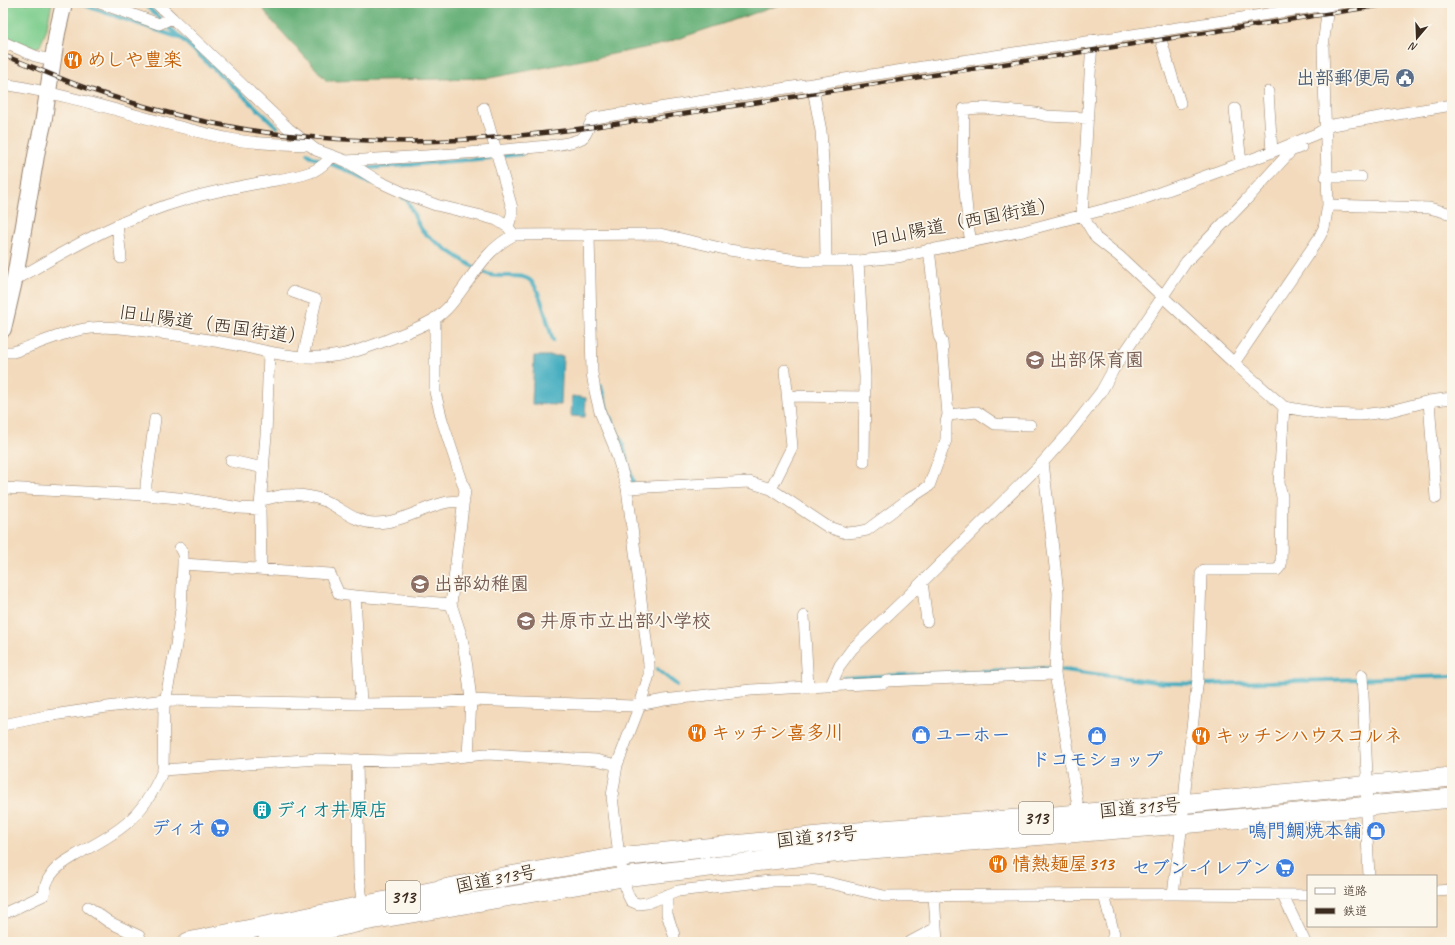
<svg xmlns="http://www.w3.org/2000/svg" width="1455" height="945" font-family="Caveat,'Klee One',sans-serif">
  <rect width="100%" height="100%" fill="#fbf7ec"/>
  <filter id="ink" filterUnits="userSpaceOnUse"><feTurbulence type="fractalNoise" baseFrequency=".025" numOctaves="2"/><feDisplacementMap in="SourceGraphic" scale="8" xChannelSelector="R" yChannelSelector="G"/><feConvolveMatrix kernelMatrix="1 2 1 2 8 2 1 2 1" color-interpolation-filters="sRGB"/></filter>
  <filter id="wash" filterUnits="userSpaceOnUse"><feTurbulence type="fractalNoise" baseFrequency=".012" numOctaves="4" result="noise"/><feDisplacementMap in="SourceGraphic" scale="16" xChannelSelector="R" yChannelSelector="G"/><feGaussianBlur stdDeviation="0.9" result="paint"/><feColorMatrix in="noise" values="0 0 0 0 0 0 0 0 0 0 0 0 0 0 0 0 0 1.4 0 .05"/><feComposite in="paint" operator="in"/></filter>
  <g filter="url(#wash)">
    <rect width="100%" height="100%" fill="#f3dabc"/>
    <path fill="#7dcd8d" stroke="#5c7c56" d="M3 3H52L46 31 40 46 34 48 3 37Z"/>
    <path fill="#66b078" stroke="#506d4b" d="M259 3H785L659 45 490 78 327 81 272 21Z"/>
    <path fill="#40acbf" stroke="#3e6b6e" d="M534 356H563L561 405 532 404Z
      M572 396 586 398 585 417 571 416Z"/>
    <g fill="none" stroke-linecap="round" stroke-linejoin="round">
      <path stroke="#40acbf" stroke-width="4" d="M78 3 180 38
        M143 3 277 127
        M307 153 312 157 342 168 372 183
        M503 156 522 154
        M370 168 490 158
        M403 198 407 200C412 209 416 221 422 230 429 239 480 273 491 275 503 278 523 272 532 282 541 292 548 326 553 340
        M601 386 608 413 622 442 633 482
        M657 669 677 685
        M843 678 1049 668 1164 683 1207 684 1452 676"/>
    </g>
  </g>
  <g filter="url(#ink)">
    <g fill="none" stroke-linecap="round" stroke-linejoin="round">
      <g stroke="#97826d" stroke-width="12">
        <path id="minor" d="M100 3 159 24 172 18 289 129 316 150 346 161 380 182 406 194 436 205 486 217 497 220 508 227 514 235
          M156 3 172 18
          M1158 30 1180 103
          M1092 40 1082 215 1096 238 1119 256 1234 363 1284 407 1279 483 1282 497 1281 565 1277 570H1204L1201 574 1198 679 1187 768 1182 824 1173 894
          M3 42 35 56 52 60
          M3 84C80 96 154 123 230 139 255 144 284 144 309 145
          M1268 92 1272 152
          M484 108 512 208V214L508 227
          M1235 109 1241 163
          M346 161C406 157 466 154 525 148 539 147 570 145 582 138 589 133 588 123 594 118L812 84
          M1326 177H1361
          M1328 205 1429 208 1452 214
          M117 225 121 258
          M589 234 592 373 595 391 600 412 614 446 627 488 649 664V675L640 705 617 765 612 796 619 857 627 893 631 901 638 904 647 903 678 891 695 889 770 881 810 880 830 883 884 896 1173 894 1308 895
          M971 241 969 231 963 171 964 109 983 108 1036 113 1047 116 1088 118
          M826 261 825 192 821 131 812 84 1340 3
          M858 261 865 377 864 462
          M15 277 22 276C75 245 127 216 187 199 214 191 242 186 270 181 283 179 298 177 311 172 320 169 326 162 333 156
          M293 292 316 300 303 357
          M435 318V392L442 420 465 490 451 604 462 638 467 667 471 700 468 756
          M3 352H13C35 345 57 335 79 330 104 324 133 329 158 333 179 335 200 338 221 342 260 349 300 363 340 355 361 351 381 342 400 335 412 330 426 325 436 318 443 313 450 306 455 299 474 275 486 249 514 235L660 234 729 250 804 261H858L897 257 1023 231 1140 200 1272 152 1316 134 1332 125 1452 105
          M1234 363 1319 238 1324 228 1328 205 1323 47 1328 5
          M788 396 865 397
          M1429 401 1436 498
          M1284 407 1324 414 1360 415 1386 412 1429 401 1452 398
          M948 415 977 412 995 424 1030 425
          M231 461 264 468
          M1043 462 1058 593 1055 674 1080 818
          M3 488 146 495 189 499 239 508 260 509 261 569
          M627 488 749 482 771 489 828 527 846 533 857 532 867 530 906 501 929 486 946 440V422L948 415 942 342 939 336 929 249
          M771 489 792 447 785 370
          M146 495V484L155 419
          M261 500C269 499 277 496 285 495 298 494 313 496 325 501 341 508 355 523 375 523 401 523 423 507 448 502 453 501 459 502 464 502
          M260 506 266 435 269 353
          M180 548 183 554V564
          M922 582 927 621
          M355 596 451 604
          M804 616 808 687
          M1362 675 1367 774 1366 816 1369 876
          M831 685 840 665 852 649 908 596 1043 462 1069 433 1101 392 1113 370 1186 262 1245 201 1291 151 1301 147
          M3 725 46 716 107 707 165 700 361 704 437 703 471 700 633 706 664 700 751 690 883 683 887 681 1055 674
          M357 759 359 874 363 911
          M163 770 318 759 389 761 427 760 486 754 596 760 617 765
          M1436 891 1452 890
          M667 895V914L674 935
          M934 895 937 942
          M1104 895 1114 934 1111 942
          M1283 896 1305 942
          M88 907 109 922 139 936 142 942
          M3 914 44 895C45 888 46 881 51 875 58 864 72 858 83 851 98 843 114 834 127 823 143 809 155 789 163 770L164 707 176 645 181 609 183 564 330 574 339 594 355 596 361 704
          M910 942 936 928"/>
      </g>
      <g stroke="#97826d" stroke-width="18">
        <path id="secondary" d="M3 329 15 277 37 150 43 124 57 33 64 3"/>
      </g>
      <g stroke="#97826d" stroke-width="20">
        <path id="trunk" d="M188 942 492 879 619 857 857 832 1079 814 1452 777
          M267 942 365 921 623 877 859 850 1182 824 1452 798"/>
      </g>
      <use href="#minor" stroke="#fff" stroke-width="11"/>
      <use href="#secondary" stroke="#fff" stroke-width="16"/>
      <use href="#trunk" stroke="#fff" stroke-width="19"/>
      <g stroke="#3b2a1e" stroke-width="4.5">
        <path id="rail" d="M3 55C32 66 60 79 89 89 160 113 236 132 311 137 360 141 411 143 460 140 569 134 678 114 785 98 989 67 1193 35 1397 3"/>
      </g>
      <use href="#rail" stroke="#fbf7ec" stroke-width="3" stroke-dasharray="9" stroke-linecap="butt"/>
    </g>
  </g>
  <defs>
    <g id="restaurant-disc" transform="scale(1)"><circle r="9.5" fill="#e8710a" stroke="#fbf7ec"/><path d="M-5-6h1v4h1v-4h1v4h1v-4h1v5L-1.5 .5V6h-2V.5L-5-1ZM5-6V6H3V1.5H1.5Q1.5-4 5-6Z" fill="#fff"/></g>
    <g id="civic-disc" transform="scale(1)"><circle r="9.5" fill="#5c6f8a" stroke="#fbf7ec"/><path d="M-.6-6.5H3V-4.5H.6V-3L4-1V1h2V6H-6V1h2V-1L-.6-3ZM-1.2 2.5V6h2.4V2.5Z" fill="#fff"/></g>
    <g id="school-disc" transform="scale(1)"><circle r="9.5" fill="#8d6e63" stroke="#fbf7ec"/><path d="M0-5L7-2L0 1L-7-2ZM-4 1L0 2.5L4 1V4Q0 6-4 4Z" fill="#fff"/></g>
    <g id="shop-disc" transform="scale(1)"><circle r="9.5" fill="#3f7fe0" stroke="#fbf7ec"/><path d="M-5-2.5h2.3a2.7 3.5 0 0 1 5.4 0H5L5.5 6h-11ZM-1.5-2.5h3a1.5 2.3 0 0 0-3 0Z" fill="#fff"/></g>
    <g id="building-disc" transform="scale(1)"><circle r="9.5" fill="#0f9aa8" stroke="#fbf7ec"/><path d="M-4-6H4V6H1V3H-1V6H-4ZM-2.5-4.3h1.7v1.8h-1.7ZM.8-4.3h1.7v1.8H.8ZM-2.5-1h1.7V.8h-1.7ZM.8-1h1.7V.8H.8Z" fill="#fff"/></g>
    <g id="supermarket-disc" transform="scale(1)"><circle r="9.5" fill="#3f7fe0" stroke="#fbf7ec"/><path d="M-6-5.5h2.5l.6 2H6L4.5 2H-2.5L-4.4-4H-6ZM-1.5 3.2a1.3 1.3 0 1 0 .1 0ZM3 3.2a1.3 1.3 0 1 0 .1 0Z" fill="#fff"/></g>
  </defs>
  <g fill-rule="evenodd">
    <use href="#restaurant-disc" x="73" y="60"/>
    <use href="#civic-disc" x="1405" y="78"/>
    <use href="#school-disc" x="1035" y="360"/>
    <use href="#school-disc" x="420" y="584"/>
    <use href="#school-disc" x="526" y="621"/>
    <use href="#restaurant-disc" x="697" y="733"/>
    <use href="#shop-disc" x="921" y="735"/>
    <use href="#shop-disc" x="1097" y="736"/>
    <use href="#restaurant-disc" x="1201" y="736"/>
    <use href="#building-disc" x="262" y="810"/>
    <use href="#supermarket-disc" x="220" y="828"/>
    <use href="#shop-disc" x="1376" y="831"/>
    <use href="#restaurant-disc" x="998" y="864"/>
    <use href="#supermarket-disc" x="1285" y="868"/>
  </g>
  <g text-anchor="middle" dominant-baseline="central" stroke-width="3.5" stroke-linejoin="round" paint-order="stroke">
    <g fill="#fbf7ec" stroke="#75685c" stroke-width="1">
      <rect x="1019" y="802" width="34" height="32" rx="3"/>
      <rect x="386" y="881" width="34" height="32" rx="3"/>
    </g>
    <g font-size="18" font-weight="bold" fill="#3b2a1e">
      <text x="1036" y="818">313</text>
      <text x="403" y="897">313</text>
    </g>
    <g font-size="19" font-weight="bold" fill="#c56008" stroke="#fbf7ec" text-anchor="start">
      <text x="87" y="60">めしや豊楽</text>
      <text x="711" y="733">キッチン喜多川</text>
      <text x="1215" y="736">キッチンハウスコルネ</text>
      <text x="1012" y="864">情熱麺屋313</text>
    </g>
    <g font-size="19" font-weight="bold" fill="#4e5e75" stroke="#fbf7ec" text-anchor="end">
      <text x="1391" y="78">出部郵便局</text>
    </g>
    <g font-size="19" fill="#3b2a1e" stroke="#fbf7ec">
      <text transform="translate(964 222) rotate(-11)">旧山陽道（西国街道）</text>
      <text transform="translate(213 325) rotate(8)">旧山陽道（西国街道）</text>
      <text transform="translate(1140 808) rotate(-5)">国道313号</text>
      <text transform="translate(817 837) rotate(-6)">国道313号</text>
      <text transform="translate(496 879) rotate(-11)">国道313号</text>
    </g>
    <g font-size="19" font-weight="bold" fill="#785e54" stroke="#fbf7ec" text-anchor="start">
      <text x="1049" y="360">出部保育園</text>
      <text x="434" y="584">出部幼稚園</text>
      <text x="540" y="621">井原市立出部小学校</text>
    </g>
    <g font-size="19" font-weight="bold" fill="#366cbe" stroke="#fbf7ec" text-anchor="end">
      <text x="935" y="735" text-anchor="start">ユーホー</text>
      <text x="1097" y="760" text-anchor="middle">ドコモショップ</text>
      <text x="206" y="828">ディオ</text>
      <text x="1362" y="831">鳴門鯛焼本舗</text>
      <text x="1271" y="868">セブン-イレブン</text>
    </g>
    <g font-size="19" font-weight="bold" fill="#0d838f" stroke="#fbf7ec" text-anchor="start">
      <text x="276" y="810">ディオ井原店</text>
    </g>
  </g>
  <rect width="1455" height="945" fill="none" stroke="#fbf7ec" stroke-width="16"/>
  <rect x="1307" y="875" width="130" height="52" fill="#fbf7ec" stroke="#aea59a"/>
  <rect x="1315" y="888" width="20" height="6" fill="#ffffff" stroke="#aea59a"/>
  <text x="1343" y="895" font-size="12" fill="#3b2a1e">道路</text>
  <rect x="1315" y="908" width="20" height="6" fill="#3b2a1e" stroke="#aea59a"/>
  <text x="1343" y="915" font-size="12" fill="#3b2a1e">鉄道</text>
  <g transform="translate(1417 38) rotate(199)" stroke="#fbf7ec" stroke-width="3" paint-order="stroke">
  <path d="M0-3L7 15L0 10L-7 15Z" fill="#3b2a1e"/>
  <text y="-6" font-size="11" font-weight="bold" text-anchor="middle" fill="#3b2a1e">N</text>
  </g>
</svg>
